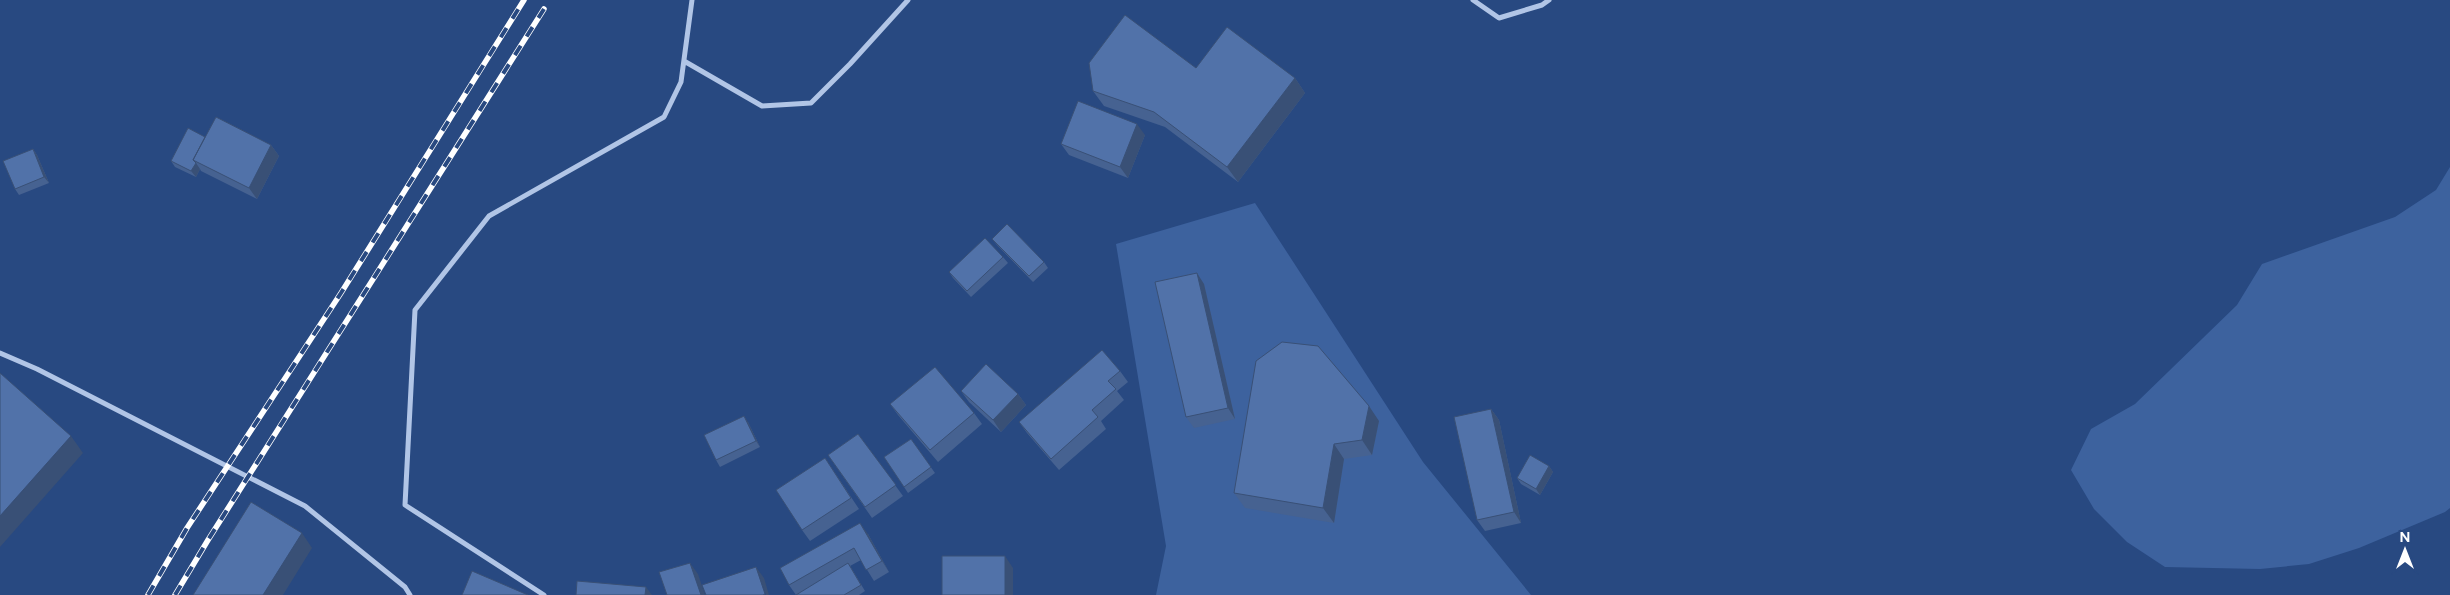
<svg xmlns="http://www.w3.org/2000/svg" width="2450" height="595" font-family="Figtree,sans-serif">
  <rect width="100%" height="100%" fill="#284981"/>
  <path fill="#3d629e" d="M2450 167V508L2445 512 2359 548 2309 564 2260 569 2165 567 2127 542 2094 509 2071 470 2091 429 2135 404 2237 305 2262 264 2395 217 2436 190Z
    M1255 203 1423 462 1531 595H1156L1166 546 1116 244Z"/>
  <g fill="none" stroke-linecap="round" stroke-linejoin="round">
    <path stroke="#b1c5e6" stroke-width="5" d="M1473 0 1499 18 1542 5 1549 0
      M684 61 762 106 811 103 850 64 908 0
      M0 353 37 369 305 506 405 587 410 595
      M544 595 405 505 415 310 489 216 664 117 681 82 692 0"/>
    <g stroke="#fff" stroke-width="5.5">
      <path id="rail" d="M148 595 187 528 341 293 524 0
        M175 595 208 540 544 9"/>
    </g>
    <use href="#rail" stroke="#284981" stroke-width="4" stroke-dasharray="11" stroke-linecap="butt"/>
  </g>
  <path fill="#466291" d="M1196 68 1295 78 1305 93 1238 182 1165 127 1104 106 1093 91Z
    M1145 135 1128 178 1069 155 1061 144Z
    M205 137 271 145 279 156 257 199 201 171 200 169 196 177 175 167 171 161Z
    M33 149 37 155 49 183 19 195 15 189Z
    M992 239 1044 262 1048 268 1033 282 997 245Z
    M1003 257 1008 263 971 297 953 278 949 272Z
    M1204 284 1235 419 1194 428 1186 417Z
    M1120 371 1128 382 1117 391 1124 400 1101 421 1106 429 1059 470 1027 433 1019 422Z
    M961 391 1018 394 1026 405 1001 432 969 402Z
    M890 404 974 413 982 424 938 462 898 415Z
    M1491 409 1499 420 1521 523 1485 531 1477 520Z
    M1379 421 1372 455 1344 459 1334 523 1245 508 1234 493Z
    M748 422 760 447 720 467 716 460Z
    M858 434 903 496 872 518 828 455Z
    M911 439 935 473 908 493 884 457Z
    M825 458 859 509 810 541 802 530Z
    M1549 466 1553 472 1540 495 1521 484 1517 478Z
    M868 534 889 572 874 581 861 560 850 566 865 591 859 595H796L789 585Z"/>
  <path fill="#395076" d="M1295 78 1305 93 1238 182 1227 167Z
    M1137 124 1145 135 1128 178 1120 167Z
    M271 145 279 156 257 199 249 188Z
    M33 149 37 155 49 183 44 177Z
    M196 163 200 169 196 177 191 171Z
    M1197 273 1204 284 1235 419 1228 408Z
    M1018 394 1026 405 1001 432 993 420Z
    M1369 406 1379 421 1372 455 1362 440Z
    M1491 409 1499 420 1521 523 1514 512Z
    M744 416 748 422 760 447 756 441Z
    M71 436 83 453 0 547V516Z
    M1334 444 1344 459 1334 523 1323 508Z
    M1549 466 1553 472 1540 495 1536 489Z
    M860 523 868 534 889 572 882 561Z
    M302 533 312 548 283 595H263Z
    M1005 556 1013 568V595H1005Z
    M690 563 698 574 705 595H701Z
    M756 567 764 578 769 595H766Z
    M646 587 652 595H645Z"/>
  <path fill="#5172a9" stroke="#395076" d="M1125 15 1196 68 1227 27 1295 78 1227 167 1154 112 1093 91 1089 63Z
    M1078 101 1137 124 1120 167 1061 144Z
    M216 117 271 145 249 188 193 160Z
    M188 128 205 137 193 160 196 163 191 171 171 161Z
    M33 149 44 177 15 189 3 161Z
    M1007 224 1044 262 1029 276 992 239Z
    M985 238 1003 257 967 291 949 272Z
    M1197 273 1228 408 1186 417 1155 282Z
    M1282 342 1318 346 1369 406 1362 440 1334 444 1323 508 1234 493 1256 361Z
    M1102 350 1120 371 1108 381 1116 389 1092 410 1098 417 1051 459 1019 422Z
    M986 364 1018 394 993 420 961 391Z
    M935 367 974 413 930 450 890 404Z
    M0 373 71 436 0 516Z
    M1491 409 1514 512 1477 520 1454 417Z
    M744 416 756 441 716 460 704 435Z
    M858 434 896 485 865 507 828 455Z
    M911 439 931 467 904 487 884 457Z
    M1530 455 1549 466 1536 489 1517 478Z
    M825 458 851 498 802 530 776 490Z
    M251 502 302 533 263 595H193Z
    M860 523 882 561 866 570 854 548 789 585 780 568Z
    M942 556H1005V595H942Z
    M690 563 701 595H667L659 572Z
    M848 563 861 585 844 595H796Z
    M756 567 765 594 763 595H706L702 585Z
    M472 571 528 595H462Z
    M577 581 646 587 645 595H576Z"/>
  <g transform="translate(2405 550)" stroke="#284981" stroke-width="4" paint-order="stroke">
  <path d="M0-4L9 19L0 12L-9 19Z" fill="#ffffff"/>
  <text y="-8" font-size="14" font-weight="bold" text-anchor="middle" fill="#ffffff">N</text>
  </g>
</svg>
